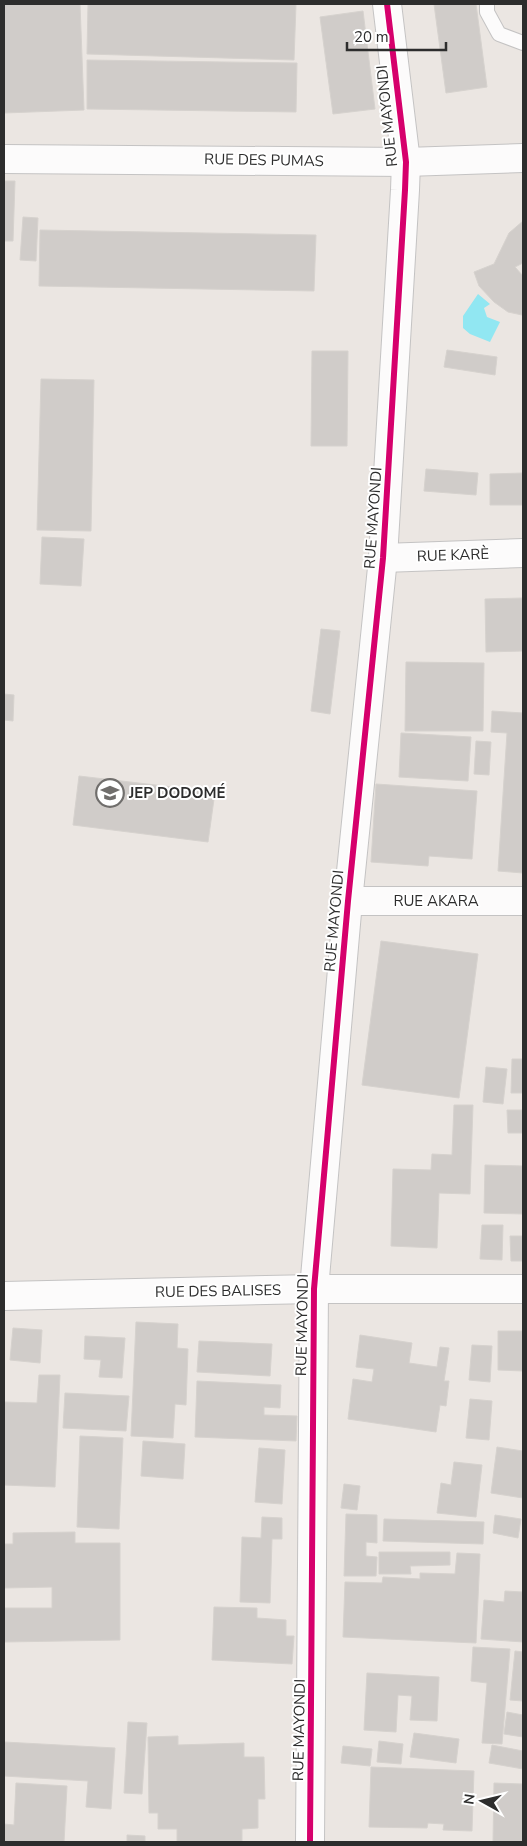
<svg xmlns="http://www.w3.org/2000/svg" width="527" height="1846" viewBox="0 0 527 1846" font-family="'Nunito Sans',sans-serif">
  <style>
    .water { fill: #91e7f2 }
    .building { fill: #d0ccc9; stroke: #d6d2ce }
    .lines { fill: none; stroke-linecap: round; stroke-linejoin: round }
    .lane-casing { stroke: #c4c3c3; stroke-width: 16 }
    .street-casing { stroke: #c4c3c3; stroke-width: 30 }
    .lane { stroke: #fcfbfb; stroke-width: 14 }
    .street { stroke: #fcfbfb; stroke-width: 28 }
    .cycleway-casing { stroke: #fff; stroke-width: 9 }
    .cycleway { stroke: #d6006c; stroke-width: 6 }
    .labels { text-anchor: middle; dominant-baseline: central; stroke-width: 4; stroke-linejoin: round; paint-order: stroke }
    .street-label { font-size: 15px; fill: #2d2d2d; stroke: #fff }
    .poi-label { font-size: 15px; font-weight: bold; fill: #2d2d2d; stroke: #fff; text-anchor: start }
  </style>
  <rect width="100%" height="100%" fill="#ebe6e2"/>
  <polygon class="water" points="478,294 490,304 484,308 487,317 500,322 490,342 470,334 463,328 463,316"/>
  <g class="building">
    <polygon points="4,4 80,4 84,110 4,113"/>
    <polygon points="88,4 296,4 294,60 87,54"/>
    <polygon points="434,4 476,4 487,87 446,93"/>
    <polygon points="363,11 375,109 333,114 320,17"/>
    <polygon points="87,60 297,63 296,112 87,109"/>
    <polygon points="4,181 15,181 13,241 4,241 4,256"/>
    <polygon points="23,217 38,218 36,261 20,260"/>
    <polygon points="523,221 523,263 515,267 523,276 522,315 508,312 494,302 479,286 474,272 494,264 509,233"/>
    <polygon points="40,230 316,235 314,291 39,286"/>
    <polygon points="447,350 497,357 495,375 444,367"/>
    <polygon points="312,351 348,351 347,446 311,446"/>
    <polygon points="41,379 94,380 91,531 37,530"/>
    <polygon points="426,469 478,473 476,495 424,491"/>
    <polygon points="523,473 523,505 490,505 490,474"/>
    <polygon points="42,537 84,539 81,586 40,584"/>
    <polygon points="523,598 523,651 486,652 485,599"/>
    <polygon points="321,629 340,631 330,714 311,711"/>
    <polygon points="406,662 484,663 483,731 405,731"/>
    <polygon points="4,694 14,695 13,721 4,720"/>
    <polygon points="492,711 523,713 523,873 498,871 507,733 491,732"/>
    <polygon points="401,733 471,737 468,781 399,777"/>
    <polygon points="476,741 491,742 489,775 474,774"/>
    <polygon points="79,776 215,792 208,842 73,825"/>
    <polygon points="376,784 477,791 472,859 429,856 428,866 371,862"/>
    <polygon points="381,941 478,954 459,1098 362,1085"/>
    <polygon points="512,1059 523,1059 523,1093 511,1093"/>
    <polygon points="486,1067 507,1069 503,1104 483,1102"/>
    <polygon points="454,1105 473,1105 470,1194 439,1193 437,1248 391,1246 393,1169 431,1170 432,1154 452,1155"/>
    <polygon points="507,1110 523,1110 523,1133 508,1133"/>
    <polygon points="485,1165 523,1166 523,1214 484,1213"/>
    <polygon points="482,1225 503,1225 502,1260 480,1259"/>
    <polygon points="510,1236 523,1236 523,1261 511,1261"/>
    <polygon points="136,1322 178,1324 177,1348 188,1349 186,1405 175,1404 173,1438 131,1436"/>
    <polygon points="13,1328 42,1330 40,1363 10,1360"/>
    <polygon points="498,1331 523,1331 523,1371 498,1370"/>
    <polygon points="360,1335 412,1343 409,1363 437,1367 440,1347 449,1348 444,1381 449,1381 446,1406 440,1405 436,1432 348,1419 353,1379 372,1382 374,1369 356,1367"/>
    <polygon points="85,1336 125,1338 122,1378 99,1377 101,1360 84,1359"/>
    <polygon points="199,1341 272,1344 270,1376 197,1372"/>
    <polygon points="472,1345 492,1346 490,1382 469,1380"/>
    <polygon points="39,1375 60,1375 55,1487 4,1485 4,1402 37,1403"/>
    <polygon points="197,1381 281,1385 280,1408 264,1407 264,1415 297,1416 296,1441 195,1437"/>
    <polygon points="65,1393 129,1396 126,1431 63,1428"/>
    <polygon points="470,1399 492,1401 489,1440 466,1438"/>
    <polygon points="80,1436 123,1438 119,1529 77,1527"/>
    <polygon points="143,1441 185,1444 183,1479 141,1476"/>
    <polygon points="497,1447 523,1451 523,1498 491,1493"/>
    <polygon points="259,1448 285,1450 282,1504 255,1502"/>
    <polygon points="454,1462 482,1465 476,1517 437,1513 441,1483 451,1485"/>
    <polygon points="344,1484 360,1486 357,1510 341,1508"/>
    <polygon points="346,1514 377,1515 377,1543 366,1542 366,1556 377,1557 376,1576 344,1576"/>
    <polygon points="495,1515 521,1519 518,1538 493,1533"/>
    <polygon points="262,1517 282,1518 282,1539 272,1539 270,1603 240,1602 242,1537 261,1538"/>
    <polygon points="384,1519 484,1522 483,1544 383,1541"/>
    <polygon points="75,1532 75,1543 120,1543 120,1640 4,1642 4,1608 52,1608 52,1587 4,1588 4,1544 13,1544 13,1533"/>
    <polygon points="379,1552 450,1552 450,1565 410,1566 411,1574 379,1574"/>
    <polygon points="457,1553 480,1554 476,1643 343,1637 345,1582 382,1583 383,1577 420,1579 420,1573 455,1574"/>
    <polygon points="505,1591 523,1592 523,1642 481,1639 484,1600 504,1602"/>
    <polygon points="214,1607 257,1608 257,1618 286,1620 286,1636 294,1636 292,1664 212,1660"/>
    <polygon points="473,1647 510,1649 502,1744 482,1743 487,1683 471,1681"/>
    <polygon points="515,1651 523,1652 523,1701 510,1700"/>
    <polygon points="367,1673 439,1677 437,1721 410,1720 412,1696 398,1695 396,1732 364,1730"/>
    <polygon points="507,1712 523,1715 523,1737 504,1734"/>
    <polygon points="128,1722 147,1723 142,1794 124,1793"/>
    <polygon points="414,1733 459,1739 456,1763 410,1757"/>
    <polygon points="178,1736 178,1745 244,1743 244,1757 264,1757 265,1799 258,1799 258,1828 242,1829 242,1842 177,1842 177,1829 158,1829 158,1813 149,1813 148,1737"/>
    <polygon points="379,1741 403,1744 401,1764 377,1762"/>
    <polygon points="4,1742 115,1748 111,1809 86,1807 88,1781 4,1776"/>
    <polygon points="492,1745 523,1751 523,1769 489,1763"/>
    <polygon points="343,1746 372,1749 370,1766 341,1763"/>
    <polygon points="371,1767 474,1771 472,1831 443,1830 444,1824 428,1823 427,1828 369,1827"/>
    <polygon points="16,1783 67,1786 64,1842 4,1842 4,1824 14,1825"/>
    <polygon points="494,1783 523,1784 523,1842 493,1842"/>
    <polygon points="127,1835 145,1836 145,1842 127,1842"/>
  </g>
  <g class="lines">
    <defs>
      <polyline id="lane" points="487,4 487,12 499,34 523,43"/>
      <g id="street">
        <polyline points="4,159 406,162 523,158"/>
        <polyline points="383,558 523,553"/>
        <polyline points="348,901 523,901"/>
        <polyline points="4,1296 314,1289 523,1289"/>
        <polyline points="310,1842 314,1289 348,901 383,558 405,190 406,162 387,4"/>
      </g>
    </defs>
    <use href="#lane" class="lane-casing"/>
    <use href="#street" class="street-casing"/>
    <use href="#lane" class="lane"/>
    <use href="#street" class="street"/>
    <defs>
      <polyline id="cycleway" points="310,1842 314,1289 348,901 383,558 405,190 406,162 387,4"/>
    </defs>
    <use href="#cycleway" class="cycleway-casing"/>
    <use href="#cycleway" class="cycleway"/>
  </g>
  <defs>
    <symbol id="school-ring" viewBox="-11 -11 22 22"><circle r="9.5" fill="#fff" stroke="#706e6c" stroke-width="1.5"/><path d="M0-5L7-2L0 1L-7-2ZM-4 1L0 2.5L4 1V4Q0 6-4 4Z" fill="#706e6c"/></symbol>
  </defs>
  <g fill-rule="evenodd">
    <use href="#school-ring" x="94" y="777" width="32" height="32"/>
  </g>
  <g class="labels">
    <g class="street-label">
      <text transform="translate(387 116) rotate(-96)">RUE MAYONDI</text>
      <text transform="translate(264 160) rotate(1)">RUE DES PUMAS</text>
      <text transform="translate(373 518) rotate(-86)">RUE MAYONDI</text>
      <text transform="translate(453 555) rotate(-2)">RUE KARÈ</text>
      <text x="436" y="901">RUE AKARA</text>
      <text transform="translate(334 921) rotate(-85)">RUE MAYONDI</text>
      <text transform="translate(218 1291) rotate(-1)">RUE DES BALISES</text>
      <text transform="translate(302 1325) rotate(-89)">RUE MAYONDI</text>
      <text transform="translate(299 1730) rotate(-89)">RUE MAYONDI</text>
    </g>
    <g class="poi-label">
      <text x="129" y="793">JEP DODOMÉ</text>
    </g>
  </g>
  <rect width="527" height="1846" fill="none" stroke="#2d2d2d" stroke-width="10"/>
  <g transform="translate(482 1801) rotate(278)" stroke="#ffffff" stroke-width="4" paint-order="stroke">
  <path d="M0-4L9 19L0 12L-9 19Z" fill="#2d2d2d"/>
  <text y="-8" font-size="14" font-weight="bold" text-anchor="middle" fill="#2d2d2d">N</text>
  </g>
  <path d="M347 42v8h99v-8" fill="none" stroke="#2d2d2d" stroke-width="2.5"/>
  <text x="354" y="42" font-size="15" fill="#2d2d2d" stroke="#ffffff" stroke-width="4" paint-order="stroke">20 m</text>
</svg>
